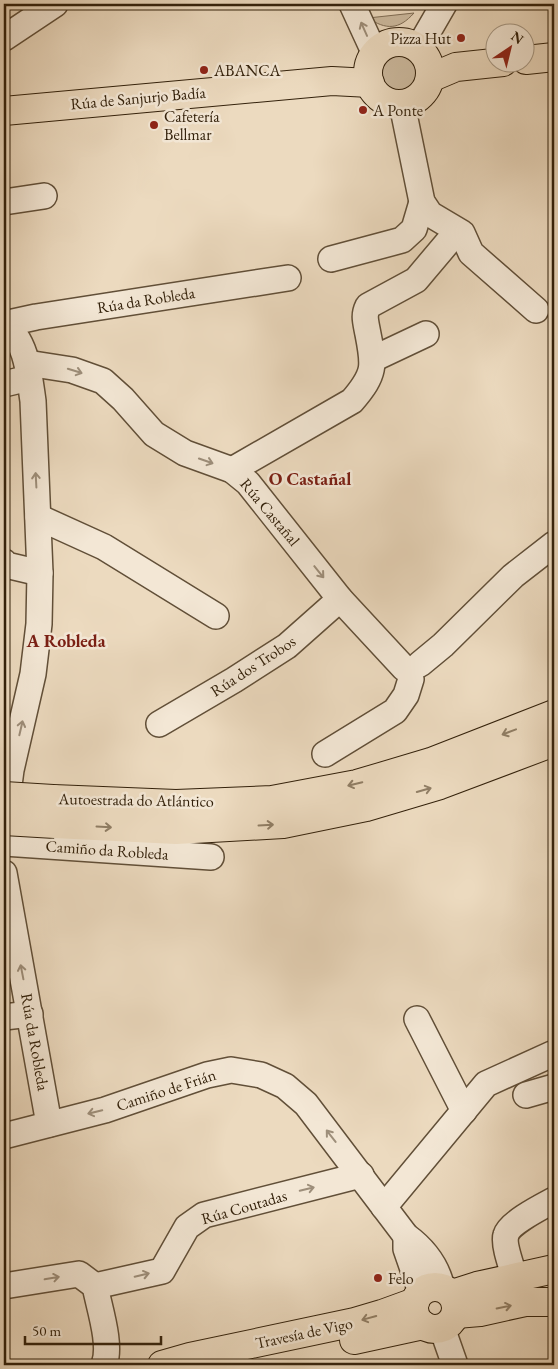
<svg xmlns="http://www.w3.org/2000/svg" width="558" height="1369" viewBox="0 0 558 1369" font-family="'EB Garamond',serif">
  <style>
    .green { fill: #cdbba0; stroke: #806e56 }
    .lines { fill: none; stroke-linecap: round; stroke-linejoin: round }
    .minor-casing { stroke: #614f38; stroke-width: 28 }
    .major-casing { stroke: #33210b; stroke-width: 30 }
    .highway-casing { stroke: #33210b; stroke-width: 30 }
    .minor { stroke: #f3e7d5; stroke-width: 25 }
    .major { stroke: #ecdabf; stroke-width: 28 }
    .highway { stroke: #ecdabf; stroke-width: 28 }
    .highway-bridge-casing { stroke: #33210b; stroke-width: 30; stroke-linecap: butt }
    .highway-bridge { stroke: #ecdabf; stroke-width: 28 }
    .oneway { stroke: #9d8e7a }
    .oneway2 { stroke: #907e65 }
    .poi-dot { fill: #8f2418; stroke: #f3e7d5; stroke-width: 2 }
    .labels { text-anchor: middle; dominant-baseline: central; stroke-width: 5; stroke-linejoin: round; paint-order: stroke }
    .poi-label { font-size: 16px; fill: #33210b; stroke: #f3e7d5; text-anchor: start }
    .street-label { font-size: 16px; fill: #33210b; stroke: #f3e7d5 }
    .neighbourhood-label { font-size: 18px; font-weight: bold; fill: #7a1f14; stroke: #f3e7d5 }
  </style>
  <rect width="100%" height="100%" fill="#ecdabf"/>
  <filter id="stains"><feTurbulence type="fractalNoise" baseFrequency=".004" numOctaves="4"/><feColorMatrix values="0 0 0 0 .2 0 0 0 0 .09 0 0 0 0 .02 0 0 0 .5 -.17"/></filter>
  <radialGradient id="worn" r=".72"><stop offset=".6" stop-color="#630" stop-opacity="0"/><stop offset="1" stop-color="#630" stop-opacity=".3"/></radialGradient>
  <g class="green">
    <path d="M 414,13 C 399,30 386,30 368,18 Z"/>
    <circle cx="399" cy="73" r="18"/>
  </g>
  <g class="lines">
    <defs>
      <g id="minor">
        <polyline points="352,4 375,54"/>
        <polyline points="4,38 55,4"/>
        <polyline points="418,49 444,4"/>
        <polyline points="402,104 422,202 430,214 462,233 471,253 536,310"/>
        <polyline points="4,202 44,196"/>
        <polyline points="331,259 402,240 414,229 422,202"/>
        <path d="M 4,324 C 27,341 29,374 33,401 L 40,573 L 39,624 L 33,674 L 11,770 L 5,815"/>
        <polyline points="4,324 36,317 288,278"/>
        <polyline points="373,359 426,334"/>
        <polyline points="27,363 72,370 103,381 123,399 154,434 185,453 232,470 248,483 340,599 404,668"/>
        <polyline points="4,384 29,378"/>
        <path d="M 232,470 L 352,401 C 377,372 374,365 367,329 C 365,319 364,314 368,306 L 416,280 L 448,242"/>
        <polyline points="38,517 104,547 216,616"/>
        <polyline points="4,562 6,565 40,573"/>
        <polyline points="420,664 443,645 513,576 554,544"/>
        <polyline points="159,724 234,680 287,646 340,599"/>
        <polyline points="325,754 395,711 406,695 411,679"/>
        <polyline points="4,843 211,857"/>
        <polyline points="4,873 49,1124"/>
        <polyline points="4,1017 30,1014"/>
        <polyline points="417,1019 464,1111"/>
        <polyline points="526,1095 554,1087"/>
        <path d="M 4,1136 L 105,1110 L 207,1075 L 231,1070 L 261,1075 L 285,1086 L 306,1104 L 406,1236 C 424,1249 437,1266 442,1288"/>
        <polyline points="384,1207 486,1084 552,1054"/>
        <polyline points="406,1236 406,1249 421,1292"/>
        <path d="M 515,1278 C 512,1268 503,1244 506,1235 C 509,1223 543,1206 554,1200"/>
        <path d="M 4,1286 L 79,1274 L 95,1286 C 99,1307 112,1345 104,1365"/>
        <polyline points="95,1286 162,1271 187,1227 204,1215 361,1175"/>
        <polyline points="442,1328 455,1365"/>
      </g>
      <g id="major">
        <circle cx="399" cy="73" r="31"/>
        <polyline points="526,60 554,57"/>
        <polyline points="430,78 456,67 503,62"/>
        <polyline points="4,111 332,81 370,83"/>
        <circle cx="435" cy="1308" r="21"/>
        <polyline points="452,1294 477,1286 554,1269"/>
        <polyline points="456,1314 480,1312 525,1302 554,1302"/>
        <polyline points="354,1340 423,1325"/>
        <polyline points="162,1365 190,1357 355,1322 382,1314 415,1302"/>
      </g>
      <g id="highway">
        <polyline points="53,799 176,804 272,800 357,784 431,762 554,714"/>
        <polyline points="55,824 176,830 283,824 366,807 440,785 554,742"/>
      </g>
    </defs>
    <use href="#minor" class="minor-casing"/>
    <use href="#major" class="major-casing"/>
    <use href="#highway" class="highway-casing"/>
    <use href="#minor" class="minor"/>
    <use href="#major" class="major"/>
    <use href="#highway" class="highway"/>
    <defs>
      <g id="highway-bridge">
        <polyline points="4,796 53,799"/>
        <polyline points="4,821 55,824"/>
      </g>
    </defs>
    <use href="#highway-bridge" class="highway-bridge-casing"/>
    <use href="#highway-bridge" class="highway-bridge"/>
  </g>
  <defs><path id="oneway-shaft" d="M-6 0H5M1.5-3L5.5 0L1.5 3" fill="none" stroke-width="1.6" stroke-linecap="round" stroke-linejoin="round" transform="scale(1.25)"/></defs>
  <g class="oneway">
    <use href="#oneway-shaft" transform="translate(364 29) rotate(-114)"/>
    <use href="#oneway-shaft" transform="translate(75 371) rotate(17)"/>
    <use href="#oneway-shaft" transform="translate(206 461) rotate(19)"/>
    <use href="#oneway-shaft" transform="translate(36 480) rotate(-93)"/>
    <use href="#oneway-shaft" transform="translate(319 572) rotate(51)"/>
    <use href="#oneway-shaft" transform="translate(21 728) rotate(-77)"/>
    <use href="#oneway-shaft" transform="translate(22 972) rotate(-101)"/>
    <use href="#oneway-shaft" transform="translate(95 1112) rotate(166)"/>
    <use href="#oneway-shaft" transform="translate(331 1136) rotate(-128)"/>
    <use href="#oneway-shaft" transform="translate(307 1189) rotate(-14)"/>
    <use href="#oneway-shaft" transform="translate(142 1275) rotate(-13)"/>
    <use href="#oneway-shaft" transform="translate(52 1278) rotate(-10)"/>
  </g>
  <g class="oneway2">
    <use href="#oneway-shaft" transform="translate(509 732) rotate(159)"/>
    <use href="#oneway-shaft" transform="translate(355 784) rotate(167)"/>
    <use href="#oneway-shaft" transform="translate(424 790) rotate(-16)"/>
    <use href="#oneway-shaft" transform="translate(266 825) rotate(-3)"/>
    <use href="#oneway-shaft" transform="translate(104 827) rotate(3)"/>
    <use href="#oneway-shaft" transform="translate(504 1307) rotate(-12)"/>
    <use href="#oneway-shaft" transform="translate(369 1318) rotate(165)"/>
  </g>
  <g class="poi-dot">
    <circle cx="461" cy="38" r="5"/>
    <circle cx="204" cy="70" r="5"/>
    <circle cx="363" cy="110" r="5"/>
    <circle cx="154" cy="125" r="5"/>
    <circle cx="378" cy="1278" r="5"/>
  </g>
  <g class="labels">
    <g class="poi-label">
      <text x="451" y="38" text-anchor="end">Pizza Hut</text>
      <text x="214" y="70">ABANCA</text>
      <text x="373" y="110">A Ponte</text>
      <text x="164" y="116">Cafetería<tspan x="164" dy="18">Bellmar</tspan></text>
      <text x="388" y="1278">Felo</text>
    </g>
    <g class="street-label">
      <text transform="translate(138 98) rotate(-5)">Rúa de Sanjurjo Badía</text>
      <text transform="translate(146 300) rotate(-9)">Rúa da Robleda</text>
      <text transform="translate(270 512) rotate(50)">Rúa Castañal</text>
      <text transform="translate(253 666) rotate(-33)">Rúa dos Trobos</text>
      <text transform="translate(136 800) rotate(1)">Autoestrada do Atlántico</text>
      <text transform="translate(107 850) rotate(4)">Camiño da Robleda</text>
      <text transform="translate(35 1042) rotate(80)">Rúa da Robleda</text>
      <text transform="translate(166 1090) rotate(-18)">Camiño de Frián</text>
      <text transform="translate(244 1207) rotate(-16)">Rúa Coutadas</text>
      <text transform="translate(304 1333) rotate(-12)">Travesía de Vigo</text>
    </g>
    <g class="neighbourhood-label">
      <text x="310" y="478">O Castañal</text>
      <text x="66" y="640">A Robleda</text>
    </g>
  </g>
  <rect width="558" height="1369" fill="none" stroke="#ecdabf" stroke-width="20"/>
  <rect x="5" y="5" width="548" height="1359" fill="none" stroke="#33210b" stroke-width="2.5"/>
  <rect x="10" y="10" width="538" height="1349" fill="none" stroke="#33210b"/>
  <g transform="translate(510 48) rotate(35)"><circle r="24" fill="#f3e7d5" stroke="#a69884"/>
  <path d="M0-4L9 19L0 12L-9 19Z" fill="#8f2418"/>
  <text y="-8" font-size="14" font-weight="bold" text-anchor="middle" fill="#33210b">N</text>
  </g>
  <path d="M25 1336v8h136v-8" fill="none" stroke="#33210b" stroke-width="2.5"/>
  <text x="32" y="1336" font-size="15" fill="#33210b" stroke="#f3e7d5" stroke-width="4" paint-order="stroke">50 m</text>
  <rect width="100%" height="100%" filter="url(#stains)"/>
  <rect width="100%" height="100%" fill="url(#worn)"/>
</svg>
